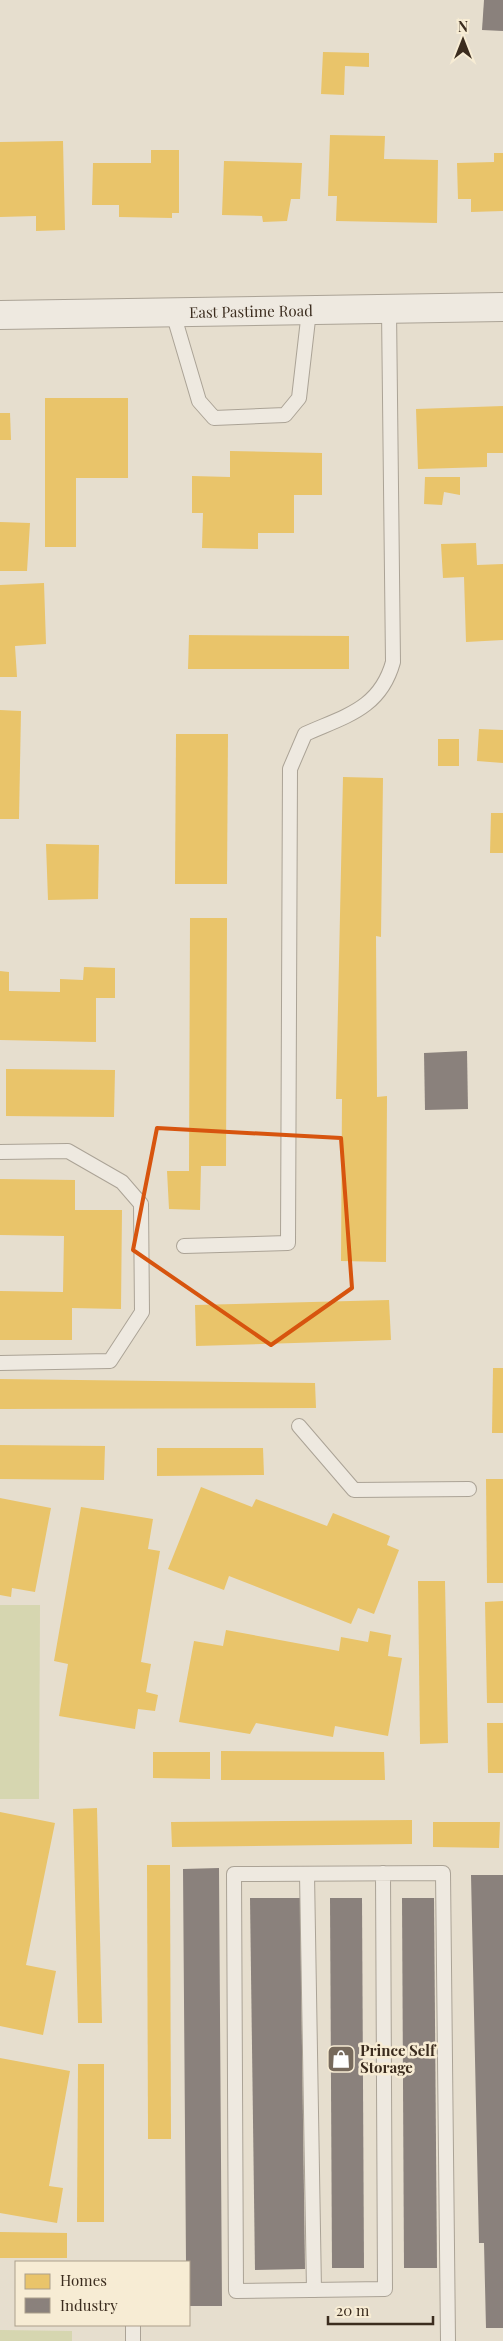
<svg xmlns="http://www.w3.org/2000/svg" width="503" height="2341" viewBox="0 0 503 2341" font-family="'Playfair Display',serif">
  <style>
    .green { fill: #d6d6b0 }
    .homes { fill: #e9c46a }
    .industry { fill: #8a817c }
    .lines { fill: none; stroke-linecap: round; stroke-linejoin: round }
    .service-casing { stroke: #aba396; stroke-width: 16 }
    .minor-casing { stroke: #aba396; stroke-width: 30 }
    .service { stroke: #eee9e0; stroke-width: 14 }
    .minor { stroke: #eee9e0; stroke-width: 28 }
    .marked { fill: none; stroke: #d7540e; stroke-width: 4; stroke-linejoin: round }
    .labels { text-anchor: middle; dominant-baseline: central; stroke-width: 5; stroke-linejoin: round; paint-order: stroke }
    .street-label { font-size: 15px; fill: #3b2c1e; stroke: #f7ecd4 }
    .poi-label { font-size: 15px; font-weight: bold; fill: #3b2c1e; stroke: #f7ecd4; text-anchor: start }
  </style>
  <rect width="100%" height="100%" fill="#e6dece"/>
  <g class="green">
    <polygon points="0,1605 40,1605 39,1799 0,1799"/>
    <polygon points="0,2330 72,2331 72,2341 0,2341"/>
  </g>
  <g class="homes">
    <polygon points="323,52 369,53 369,67 345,66 344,95 321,94"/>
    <polygon points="330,135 385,136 384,159 438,160 437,223 336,221 337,196 328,196"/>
    <polygon points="63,141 65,230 36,231 36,216 0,217 0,142"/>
    <polygon points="151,150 179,150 179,213 172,213 172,218 119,217 119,205 92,205 93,163 151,163"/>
    <polygon points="494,153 503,153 503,211 471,212 471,199 458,199 457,163 494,162"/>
    <polygon points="224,161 302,163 300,199 291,199 287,221 263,222 262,216 222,215"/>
    <polygon points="45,398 128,398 128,478 76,478 76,547 45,547"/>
    <polygon points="503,406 503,453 487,453 487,467 418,469 416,409"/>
    <polygon points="0,413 10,413 11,440 0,440"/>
    <polygon points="230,451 322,453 322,495 294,495 294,533 258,533 258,549 202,548 203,513 192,513 192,476 230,477"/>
    <polygon points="425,477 460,477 460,495 444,492 442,505 424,504"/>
    <polygon points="0,522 30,523 27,571 0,571"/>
    <polygon points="476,543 477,565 503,564 503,640 466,642 464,577 443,578 441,544"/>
    <polygon points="44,583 46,644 15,646 17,677 0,677 0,585"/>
    <polygon points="189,635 349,636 349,669 188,669"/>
    <polygon points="0,710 21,711 19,819 0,819"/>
    <polygon points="479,729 503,730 503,763 477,761"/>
    <polygon points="176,734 228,734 227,884 175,884"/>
    <rect x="438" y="739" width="21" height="27"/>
    <polygon points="343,777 383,778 381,937 376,936 377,1097 387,1096 386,1262 341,1261 342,1099 336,1099"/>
    <polygon points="491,813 503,813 503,853 490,853"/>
    <polygon points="46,844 99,845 98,899 48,900"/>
    <polygon points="190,918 227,918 226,1166 201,1166 200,1210 169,1209 167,1171 189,1171"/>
    <polygon points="84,967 115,968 115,998 96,998 96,1042 0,1040 0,971 9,972 9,991 60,992 60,979 83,980"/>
    <polygon points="6,1069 115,1070 114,1117 6,1116"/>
    <polygon points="0,1179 75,1180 75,1210 122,1210 121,1309 72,1308 72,1340 0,1340 0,1291 63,1292 64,1236 0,1235"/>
    <polygon points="389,1300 391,1340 196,1346 195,1305"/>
    <polygon points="493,1368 503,1368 503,1433 492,1433"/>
    <polygon points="0,1379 315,1383 316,1408 0,1409"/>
    <polygon points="0,1445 105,1446 104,1480 0,1479"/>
    <polygon points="157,1448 263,1448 264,1475 157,1476"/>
    <polygon points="486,1479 503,1479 503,1583 487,1583"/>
    <polygon points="201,1487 252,1507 256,1499 327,1526 333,1513 390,1536 387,1545 399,1550 374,1614 358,1608 351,1624 229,1576 224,1590 168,1569"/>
    <polygon points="0,1498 51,1508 35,1592 12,1588 11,1597 0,1595"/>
    <polygon points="81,1507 153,1519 148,1549 160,1551 141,1662 151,1664 146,1692 158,1695 155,1711 138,1709 135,1729 59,1716 68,1664 54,1661"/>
    <polygon points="418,1581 445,1581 448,1743 420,1744"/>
    <polygon points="503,1601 503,1703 487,1703 485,1602"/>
    <polygon points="226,1630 339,1651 341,1637 368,1642 370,1631 391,1635 388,1656 402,1658 388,1736 335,1726 333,1737 256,1723 250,1734 179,1722 194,1641 223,1646"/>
    <polygon points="487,1723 503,1723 503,1773 488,1773"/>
    <polygon points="221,1751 384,1752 385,1780 221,1780"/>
    <polygon points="153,1752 210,1752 210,1779 153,1778"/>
    <polygon points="97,1808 102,2023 78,2023 73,1809"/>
    <polygon points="0,1812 55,1823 26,1965 56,1971 43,2035 0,2026"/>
    <polygon points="412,1820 412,1844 172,1847 171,1822"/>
    <polygon points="433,1822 500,1822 499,1848 433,1847"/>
    <polygon points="147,1865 170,1865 171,2139 148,2139"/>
    <polygon points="0,2058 70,2071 49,2186 63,2188 57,2223 0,2213"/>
    <polygon points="78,2064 104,2064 104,2222 77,2222"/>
    <polygon points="0,2232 67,2233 67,2258 0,2258"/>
  </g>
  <g class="industry">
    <polygon points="484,0 503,0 503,31 482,30"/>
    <polygon points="467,1051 468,1109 425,1110 424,1053"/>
    <polygon points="219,1868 222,2306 189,2306 189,2262 186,2262 183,1869"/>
    <polygon points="471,1875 503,1875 503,2328 486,2328 484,2243 479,2243"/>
    <polygon points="250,1898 300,1898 305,2269 255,2270"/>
    <polygon points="330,1898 362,1898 364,2268 332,2268"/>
    <polygon points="402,1898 434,1898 437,2268 404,2268"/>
  </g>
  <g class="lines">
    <defs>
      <g id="service">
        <polyline points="173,313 199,401 214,418 285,415 299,398 309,311"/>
        <polyline points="0,1152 68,1151 122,1182 141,1204 142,1312 110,1361 0,1363"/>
        <path d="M 184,1246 L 288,1243 L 290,769 L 305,734 C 345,716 380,709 393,662 L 389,310"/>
        <polyline points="299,1426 354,1490 469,1489"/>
        <polyline points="383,1873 385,2289 236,2291 234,1874 443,1873 448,2341"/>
        <polyline points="307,1874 314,2290"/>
        <polyline points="133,2325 133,2341"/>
      </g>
      <g id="minor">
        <path id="s1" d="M 0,315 L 503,307"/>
      </g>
    </defs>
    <use href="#service" class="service-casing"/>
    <use href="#minor" class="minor-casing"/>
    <use href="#service" class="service"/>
    <use href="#minor" class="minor"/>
  </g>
  <path class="marked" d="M 157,1128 L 341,1138 L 352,1288 L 271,1345 L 133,1250 Z"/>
  <defs>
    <symbol id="shop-square" viewBox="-11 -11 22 22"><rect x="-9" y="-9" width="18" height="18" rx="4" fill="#776a5c" stroke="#f7ecd4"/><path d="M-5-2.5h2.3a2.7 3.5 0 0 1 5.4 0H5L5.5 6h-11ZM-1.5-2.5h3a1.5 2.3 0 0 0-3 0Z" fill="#fff"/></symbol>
  </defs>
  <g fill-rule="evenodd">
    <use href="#shop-square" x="325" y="2043" width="32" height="32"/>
  </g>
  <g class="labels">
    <g class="street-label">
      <text stroke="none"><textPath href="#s1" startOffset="251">East Pastime Road</textPath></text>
    </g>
    <g class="poi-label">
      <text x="360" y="2050">Prince Self<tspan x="360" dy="17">Storage</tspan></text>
    </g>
  </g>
  <rect x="15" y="2261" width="175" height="65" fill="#f7ecd4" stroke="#ac9f8b"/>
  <rect x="25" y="2274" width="25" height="15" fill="#e9c46a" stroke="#ac9f8b"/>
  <text x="60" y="2286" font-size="15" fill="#3b2c1e">Homes</text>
  <rect x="25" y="2298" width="25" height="15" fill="#8a817c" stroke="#ac9f8b"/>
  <text x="60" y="2311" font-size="15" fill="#3b2c1e">Industry</text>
  <g transform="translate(463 40)" stroke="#f7ecd4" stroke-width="4" paint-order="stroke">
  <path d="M0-4L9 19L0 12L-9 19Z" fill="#3b2c1e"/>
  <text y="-8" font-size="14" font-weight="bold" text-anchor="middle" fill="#3b2c1e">N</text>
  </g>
  <path d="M328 2316v8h105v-8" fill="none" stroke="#3b2c1e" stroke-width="2.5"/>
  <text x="336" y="2316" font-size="15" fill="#3b2c1e" stroke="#f7ecd4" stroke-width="4" paint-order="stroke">20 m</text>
</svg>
